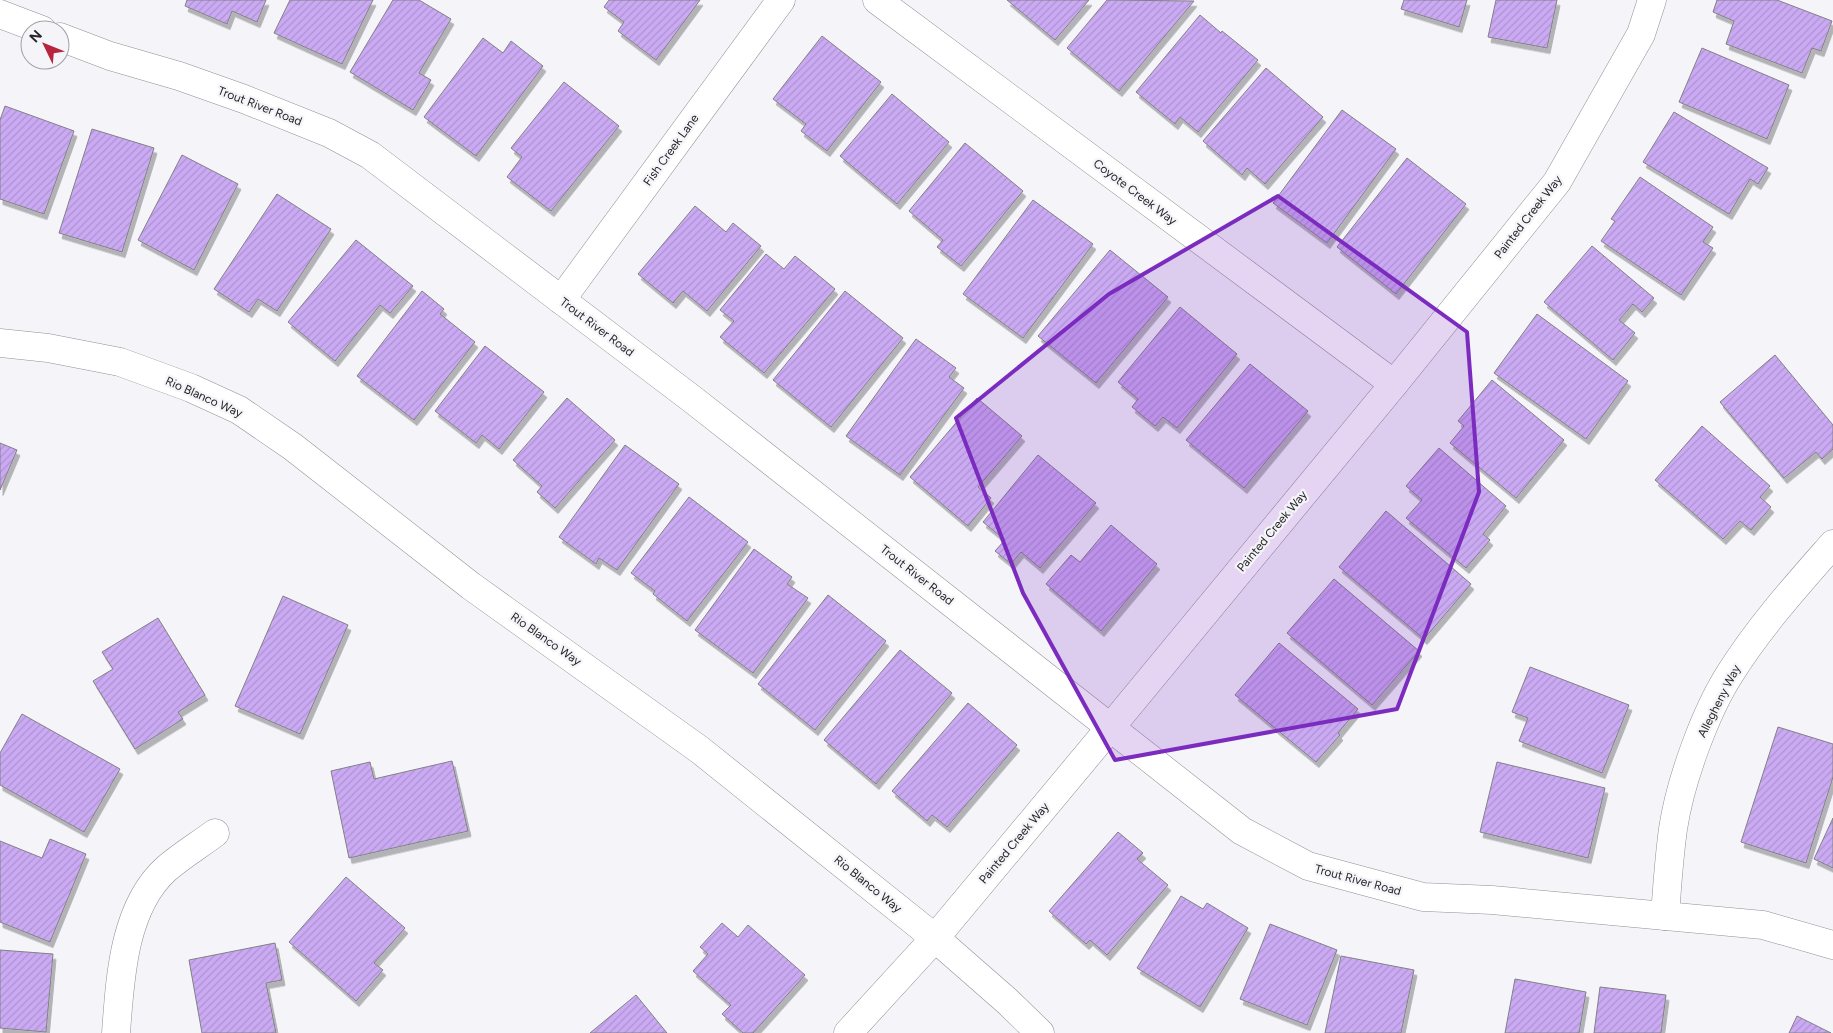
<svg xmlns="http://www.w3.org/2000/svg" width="1833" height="1033" viewBox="0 0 1833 1033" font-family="Figtree,sans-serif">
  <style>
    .building { fill: url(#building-hatch); stroke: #818084; filter: url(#shadow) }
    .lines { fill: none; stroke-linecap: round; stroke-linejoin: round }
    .minor-casing { stroke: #919196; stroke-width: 29 }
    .minor { stroke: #fff; stroke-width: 28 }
    .marked { fill: #7b2cbf; fill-opacity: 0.2; stroke: #7b2cbf; stroke-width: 4; stroke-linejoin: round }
    .labels { text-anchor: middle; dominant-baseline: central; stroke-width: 4.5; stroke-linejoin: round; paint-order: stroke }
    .street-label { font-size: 12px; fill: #262628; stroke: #f4f4f9 }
  </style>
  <defs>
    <pattern id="building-hatch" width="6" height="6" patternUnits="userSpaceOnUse" patternTransform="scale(1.25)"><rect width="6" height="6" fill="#cbaaf4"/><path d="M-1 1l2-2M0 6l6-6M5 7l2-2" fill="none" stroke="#ae92d1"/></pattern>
    <filter id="shadow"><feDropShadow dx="3" dy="5.5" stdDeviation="0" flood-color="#0004"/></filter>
  </defs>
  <rect width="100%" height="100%" fill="#f4f4f9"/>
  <g class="building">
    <polygon points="187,0 266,0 257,22 232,11 227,24 185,6"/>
    <polygon points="290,0 373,0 342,64 274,33"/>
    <polygon points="393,0 419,0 451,19 419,73 431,80 413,110 350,72"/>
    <polygon points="609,0 700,0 656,60 618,31 624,22 604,7"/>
    <polygon points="1007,0 1089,0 1055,40"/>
    <polygon points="1107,0 1194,1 1119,91 1067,48"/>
    <polygon points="1404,0 1467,0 1459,27 1401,9"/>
    <polygon points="1496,0 1557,0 1547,48 1488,37"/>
    <polygon points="1717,0 1777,0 1832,21 1821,51 1812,48 1802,73 1726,44 1734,21 1713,12"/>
    <polygon points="1200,15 1221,33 1222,31 1258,60 1198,132 1180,117 1175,124 1136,92"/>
    <polygon points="822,36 881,82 827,151 801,131 806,124 773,99"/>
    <polygon points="483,38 503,53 511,41 543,66 476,156 424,117"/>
    <polygon points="1702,48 1789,85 1767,139 1679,102"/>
    <polygon points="1266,68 1323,117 1265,184 1247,168 1242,175 1203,141"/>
    <polygon points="564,82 619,126 551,211 507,177 522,157 511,148"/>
    <polygon points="892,94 949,142 897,204 840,156"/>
    <polygon points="5,106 74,131 44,214 0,199 0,120"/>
    <polygon points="1342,110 1396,149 1327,243 1273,203"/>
    <polygon points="1674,112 1768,168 1758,184 1750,179 1729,214 1643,162"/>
    <polygon points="92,129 154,148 122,252 59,233"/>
    <polygon points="965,143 1023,191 961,266 937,247 943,240 909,211"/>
    <polygon points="182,155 238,184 194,270 138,240"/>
    <polygon points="1407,158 1466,204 1396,294 1337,247"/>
    <polygon points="1640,177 1713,227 1703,242 1713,248 1681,295 1601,241 1615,221 1611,219"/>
    <polygon points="277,194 331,229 277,311 258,299 249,312 214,289"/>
    <polygon points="1033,200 1093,244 1023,338 963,294"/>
    <polygon points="695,206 726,232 733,223 761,246 707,311 683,291 673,303 638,274"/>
    <polygon points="356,240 413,286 390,313 380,305 335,361 288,322"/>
    <polygon points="1592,246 1654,298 1642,312 1633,304 1619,320 1635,333 1613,360 1544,302"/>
    <polygon points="1110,250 1168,297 1096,383 1038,336"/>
    <polygon points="766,254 784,269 795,256 835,289 764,373 720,337 734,321 720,310"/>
    <polygon points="422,291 444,309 440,314 475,342 414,420 357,376"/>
    <polygon points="845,291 903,338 831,427 773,380"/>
    <polygon points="1180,307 1237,354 1177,428 1163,417 1155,426 1132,407 1138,399 1118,382"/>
    <polygon points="1537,314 1628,381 1586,439 1494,373"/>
    <polygon points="916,339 956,368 949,377 964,388 900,475 846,436"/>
    <polygon points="485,346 544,392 499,449 482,435 476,443 435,411"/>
    <polygon points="1775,355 1833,425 1833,449 1822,459 1816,452 1784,478 1720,402"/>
    <polygon points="1250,364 1308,411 1244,488 1186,440"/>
    <polygon points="1492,380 1564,440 1516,498 1450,443 1464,426 1458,421"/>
    <polygon points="567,398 615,440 555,508 537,492 542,486 513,460"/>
    <polygon points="977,398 1022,436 978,487 991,498 968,526 910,477"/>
    <polygon points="1702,426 1770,486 1760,497 1771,507 1751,530 1740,521 1723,539 1655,480"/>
    <polygon points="0,443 17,450 0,490"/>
    <polygon points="625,445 679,484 617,570 599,558 596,564 559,537"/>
    <polygon points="1439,448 1506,506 1483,534 1490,540 1466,568 1406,518 1422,500 1406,486"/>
    <polygon points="1038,455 1096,503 1040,568 1021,552 1011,564 995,551 1005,540 983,522"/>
    <polygon points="689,497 748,542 687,621 653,594 655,591 631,573"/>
    <polygon points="1386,511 1471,584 1424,639 1339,567"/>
    <polygon points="1111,525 1157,564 1101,631 1046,584 1071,555 1080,562"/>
    <polygon points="754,549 792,577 787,584 808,598 753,673 695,630"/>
    <polygon points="1334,579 1419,651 1372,705 1287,633"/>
    <polygon points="828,595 886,641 815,730 758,684"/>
    <polygon points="283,596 348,625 300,734 235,706"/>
    <polygon points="158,618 205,695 178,712 183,719 135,749 93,681 113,669 102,652"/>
    <polygon points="1279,643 1358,709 1338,733 1340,735 1316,762 1235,695"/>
    <polygon points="900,650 952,693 876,784 824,740"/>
    <polygon points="1530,667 1629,705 1602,773 1519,741 1528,718 1512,712"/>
    <polygon points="968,703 1017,745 947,827 932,815 927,821 892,791"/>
    <polygon points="22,714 120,769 84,832 0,785 0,753"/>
    <polygon points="1778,727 1833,744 1833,777 1806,863 1741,842"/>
    <polygon points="452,761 468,831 349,858 331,771 370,762 374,779"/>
    <polygon points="1497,762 1605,788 1588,858 1480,832"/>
    <polygon points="1833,818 1833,868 1814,859"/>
    <polygon points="1118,832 1143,853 1137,859 1168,885 1107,955 1090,940 1086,944 1049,911"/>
    <polygon points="50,839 86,854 50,942 0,922 0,841 42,858"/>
    <polygon points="346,877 405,928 374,963 383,970 356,1001 289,942"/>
    <polygon points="1181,896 1203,909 1207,903 1248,928 1200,1007 1137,968"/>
    <polygon points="722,923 738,937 748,925 805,975 753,1033 743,1033 722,1014 731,1005 693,971 708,954 700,947"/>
    <polygon points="1270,924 1337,950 1307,1025 1240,999"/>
    <polygon points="275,943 282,980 266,983 276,1033 202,1033 189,960"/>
    <polygon points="0,950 53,954 46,1032 0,1028"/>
    <polygon points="1341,956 1414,970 1401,1033 1325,1033"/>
    <polygon points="1515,979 1586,992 1579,1033 1505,1033"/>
    <polygon points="1600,987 1666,995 1661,1033 1594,1033"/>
    <polygon points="636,995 667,1033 590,1033"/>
    <polygon points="1797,1016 1831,1033 1789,1033"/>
  </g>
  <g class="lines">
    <defs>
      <g id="minor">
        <polyline points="877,0 1394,384"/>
        <polyline points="0,14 42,30"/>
        <polyline points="60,37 110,56 179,76 244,99 329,133 370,155 692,399 1242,831 1308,866 1423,897 1492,900 1763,925 1833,945"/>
        <polyline points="561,300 781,0"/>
        <polyline points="0,343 48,348 120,362 191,388 239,410 293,447 471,586 700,750 935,938 1007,1001 1040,1033"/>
        <path d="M 1665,916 C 1667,887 1669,858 1673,829 C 1680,782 1705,712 1731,672 C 1760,626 1797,585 1833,544"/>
        <path d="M 116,1033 C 120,980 123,908 166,869 C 181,856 199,845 215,833"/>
        <polyline points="848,1033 935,938 1110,728 1394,384 1557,182 1641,34 1652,0"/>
      </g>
    </defs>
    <use href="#minor" class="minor-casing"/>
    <use href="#minor" class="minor"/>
  </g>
  <path class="marked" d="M 1278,196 L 1467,332 L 1479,492 L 1397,709 L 1115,760 L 1023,593 L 956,418 L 1109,294 Z"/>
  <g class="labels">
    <g class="street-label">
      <text transform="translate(260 106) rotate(21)">Trout River Road</text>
      <text transform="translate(671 150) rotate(-54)">Fish Creek Lane</text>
      <text transform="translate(1135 192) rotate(37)">Coyote Creek Way</text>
      <text transform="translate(1528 217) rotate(-52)">Painted Creek Way</text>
      <text transform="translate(597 327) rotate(37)">Trout River Road</text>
      <text transform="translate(204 397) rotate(24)">Rio Blanco Way</text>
      <text transform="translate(1272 531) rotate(-50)">Painted Creek Way</text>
      <text transform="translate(917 575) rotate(38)">Trout River Road</text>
      <text transform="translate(546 639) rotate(35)">Rio Blanco Way</text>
      <text transform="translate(1719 701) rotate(-63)">Allegheny Way</text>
      <text transform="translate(1014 843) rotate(-50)">Painted Creek Way</text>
      <text transform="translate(1358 880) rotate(15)">Trout River Road</text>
      <text transform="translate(868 884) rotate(39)">Rio Blanco Way</text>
    </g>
  </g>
  <g transform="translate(45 45) rotate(313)"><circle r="24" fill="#f4f4f9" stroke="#a2a2a5"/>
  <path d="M0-4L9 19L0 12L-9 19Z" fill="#b7253c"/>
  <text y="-8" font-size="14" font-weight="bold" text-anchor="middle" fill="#262628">N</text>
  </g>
</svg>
